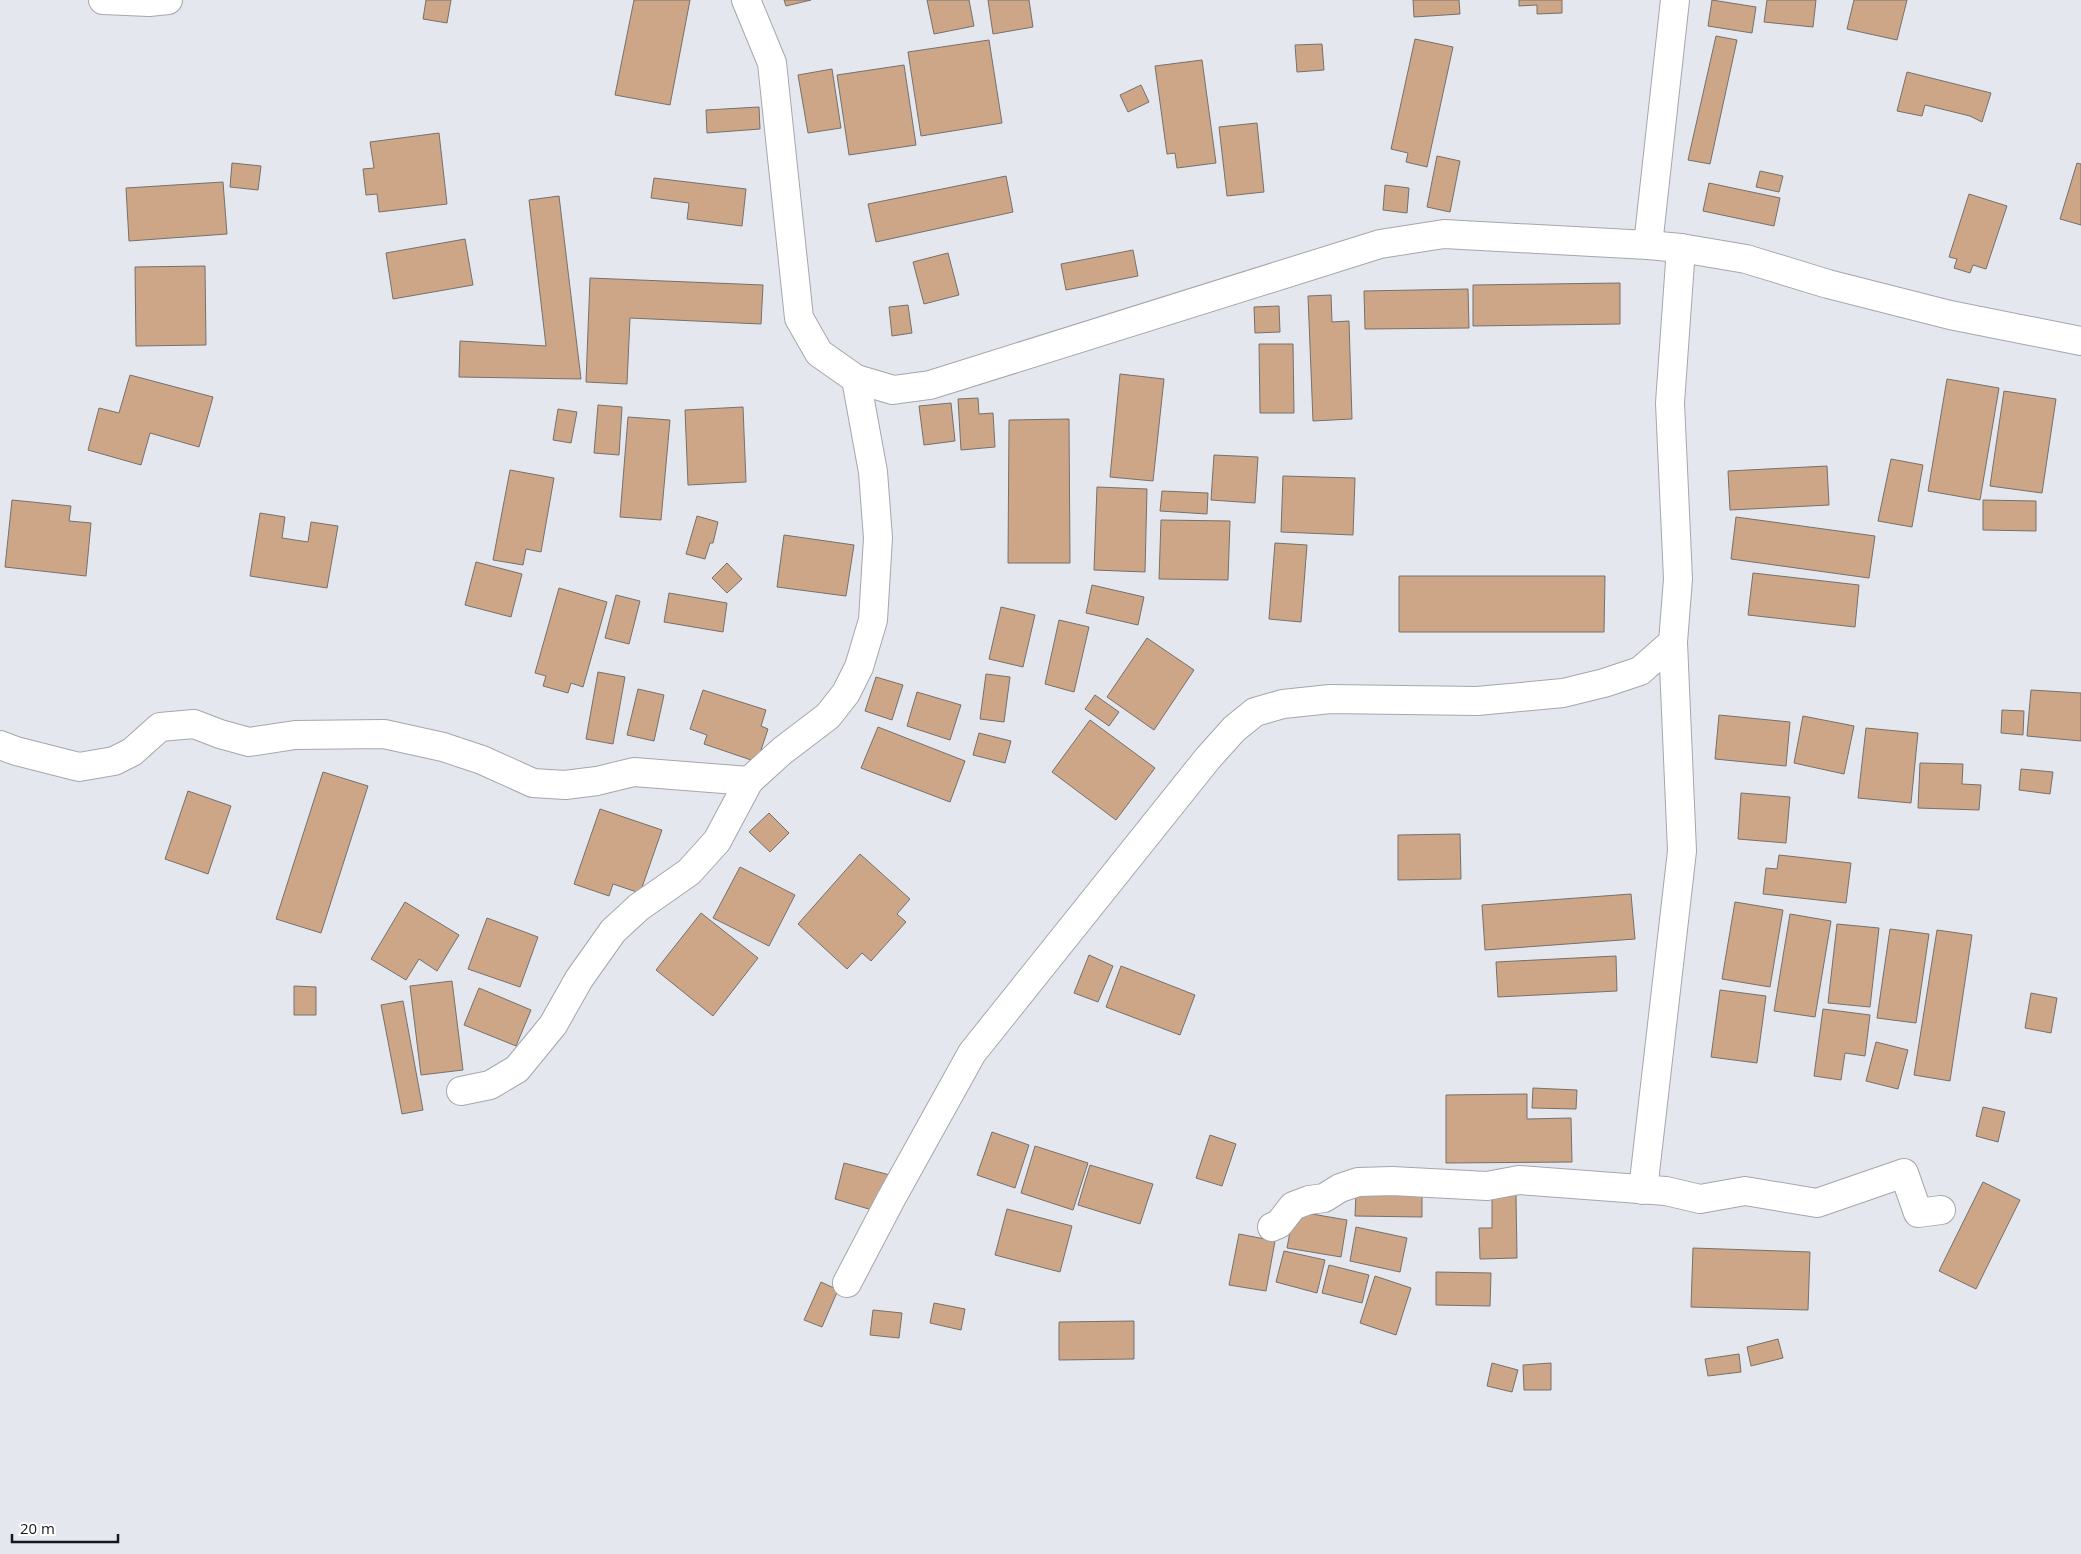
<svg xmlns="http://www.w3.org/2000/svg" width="2081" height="1554" viewBox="0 0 2081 1554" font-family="'Open Sans',sans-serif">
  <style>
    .building { fill: #cca686; stroke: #76706c }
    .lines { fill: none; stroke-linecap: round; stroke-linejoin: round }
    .minor-casing { stroke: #a5a6ae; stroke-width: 30 }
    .minor { stroke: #fff; stroke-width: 28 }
  </style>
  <rect width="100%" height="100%" fill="#e5e7ef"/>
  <g class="building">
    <polygon points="426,0 451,0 447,23 423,19"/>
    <polygon points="634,0 690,0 670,105 615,95"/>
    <polygon points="784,0 811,0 786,6"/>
    <polygon points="927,0 969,0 974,26 934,34"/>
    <polygon points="988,0 1029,0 1033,27 993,34"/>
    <polygon points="1413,0 1459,0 1460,14 1414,17"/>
    <polygon points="1519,0 1562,0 1562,13 1537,14 1537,5 1519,6"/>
    <polygon points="1712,0 1756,7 1752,33 1708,26"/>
    <polygon points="1767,0 1816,0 1813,27 1764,22"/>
    <polygon points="1854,0 1907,0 1897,40 1847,29"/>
    <polygon points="1716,36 1737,40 1710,164 1688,160"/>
    <polygon points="1415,39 1453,47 1427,167 1406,162 1408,153 1391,149"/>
    <polygon points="989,40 1002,123 921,136 908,52"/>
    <polygon points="1322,44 1324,70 1297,72 1295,45"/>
    <polygon points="1202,60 1216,163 1177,168 1175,153 1167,154 1155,66"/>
    <polygon points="904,65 916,145 849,155 837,75"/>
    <polygon points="832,69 841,128 808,133 798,75"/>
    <polygon points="1907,72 1991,93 1982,122 1970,116 1925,105 1922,116 1897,111"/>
    <polygon points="1141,85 1149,102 1128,112 1120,95"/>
    <polygon points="759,107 760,129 707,133 706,110"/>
    <polygon points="1257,123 1264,192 1227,196 1219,127"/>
    <polygon points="439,133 447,204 379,212 377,194 366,195 363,169 374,168 370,142"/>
    <polygon points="1437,156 1460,161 1450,212 1427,207"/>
    <polygon points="232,163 261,166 258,190 230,187"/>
    <polygon points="2077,163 2081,164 2081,225 2060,219"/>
    <polygon points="1760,171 1783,176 1779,192 1756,187"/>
    <polygon points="1006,176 1013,212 876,242 868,204"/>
    <polygon points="654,178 746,189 742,226 687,219 689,203 651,198"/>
    <polygon points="223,182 227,234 129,241 126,188"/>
    <polygon points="1709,183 1780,198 1774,226 1703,211"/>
    <polygon points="1385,185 1409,188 1407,213 1383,210"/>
    <polygon points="1969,194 2007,206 1986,269 1973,265 1970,273 1954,268 1957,259 1949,257"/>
    <polygon points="559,196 581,379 459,377 460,341 546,346 529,200"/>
    <polygon points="465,239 473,285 393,299 386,253"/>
    <polygon points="1133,250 1138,276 1066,290 1061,264"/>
    <polygon points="948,253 959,295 924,304 913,262"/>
    <polygon points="205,266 206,345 136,346 135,267"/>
    <polygon points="590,278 763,285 761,324 630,318 627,384 586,382"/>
    <polygon points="1620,283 1620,324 1473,326 1473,285"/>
    <polygon points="1468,289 1469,328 1365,329 1364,291"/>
    <polygon points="1331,295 1332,322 1349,321 1352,419 1313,421 1308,296"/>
    <polygon points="908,305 912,333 892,336 889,307"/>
    <polygon points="1279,306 1280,332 1255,333 1254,307"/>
    <polygon points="1259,344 1293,344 1294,413 1260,413"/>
    <polygon points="1120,374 1164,379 1153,481 1110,477"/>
    <polygon points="130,375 213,397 199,447 150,433 141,465 88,450 99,408 119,413"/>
    <polygon points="1947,379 1999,388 1980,500 1928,491"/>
    <polygon points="2004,391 2056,399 2042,493 1990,486"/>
    <polygon points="978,398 979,414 993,413 995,447 961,450 958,399"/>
    <polygon points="951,403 955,441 924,445 919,406"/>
    <polygon points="598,405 622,407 619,455 594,453"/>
    <polygon points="743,407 746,482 688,485 685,410"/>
    <polygon points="558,409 577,412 571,443 553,440"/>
    <polygon points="628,417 670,420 661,520 620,517"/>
    <polygon points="1069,419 1070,563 1008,563 1009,420"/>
    <polygon points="1214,455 1258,457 1255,503 1211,500"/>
    <polygon points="1891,459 1923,465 1912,527 1878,521"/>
    <polygon points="1827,466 1829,505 1730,510 1728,471"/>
    <polygon points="510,470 554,478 541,552 526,549 523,565 493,560"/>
    <polygon points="1283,476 1355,478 1353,535 1281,532"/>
    <polygon points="1097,487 1147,489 1145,572 1094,570"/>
    <polygon points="1162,491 1208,493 1207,514 1160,511"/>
    <polygon points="12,500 71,506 69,521 91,523 86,576 5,567"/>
    <polygon points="1983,500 2036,501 2036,531 1983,530"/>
    <polygon points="260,513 285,517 282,538 308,542 311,522 338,526 327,588 250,576"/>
    <polygon points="697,516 718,522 713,543 710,543 705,559 686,554"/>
    <polygon points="1736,517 1875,536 1869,578 1731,559"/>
    <polygon points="1161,520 1230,521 1228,580 1159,579"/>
    <polygon points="784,535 854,545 846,596 777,587"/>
    <polygon points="1275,543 1307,545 1301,622 1269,619"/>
    <polygon points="476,562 522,574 511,617 465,605"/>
    <polygon points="727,563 742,579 727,593 712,578"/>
    <polygon points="1753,573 1859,585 1855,627 1748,615"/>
    <polygon points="1399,576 1605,576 1604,632 1399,632"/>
    <polygon points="1092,585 1144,597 1138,625 1086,613"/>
    <polygon points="559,588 607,602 583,687 571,683 568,693 543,686 546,676 535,673"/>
    <polygon points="669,593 727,603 723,632 664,622"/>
    <polygon points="616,595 640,601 629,644 605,638"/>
    <polygon points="1001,607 1035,615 1023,667 989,659"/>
    <polygon points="1059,620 1089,627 1074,692 1045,684"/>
    <polygon points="1147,638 1194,670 1154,730 1107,697"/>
    <polygon points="598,672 625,677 613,744 586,739"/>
    <polygon points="986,674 1010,677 1004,722 980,719"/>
    <polygon points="876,677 903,685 892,720 865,711"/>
    <polygon points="638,689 664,695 654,741 627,735"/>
    <polygon points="703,690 766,710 761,726 768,729 757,762 704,744 707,735 690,729"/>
    <polygon points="2031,690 2081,693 2081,741 2027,736"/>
    <polygon points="917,692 961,705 950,740 907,726"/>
    <polygon points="1095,695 1119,712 1109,726 1085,709"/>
    <polygon points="2002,710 2024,711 2023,735 2001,733"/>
    <polygon points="1719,715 1790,722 1786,766 1715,759"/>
    <polygon points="1803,716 1854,726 1844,774 1794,763"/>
    <polygon points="1090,720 1155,768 1116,820 1052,772"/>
    <polygon points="878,727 965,761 950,802 861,768"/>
    <polygon points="1866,728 1918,733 1911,803 1858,798"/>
    <polygon points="979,733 1011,741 1005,763 973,755"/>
    <polygon points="1920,763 1963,764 1962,784 1981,785 1979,810 1918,808"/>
    <polygon points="2021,769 2053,772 2050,794 2019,790"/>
    <polygon points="323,772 368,786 321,933 276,919"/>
    <polygon points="188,791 231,806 208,874 165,859"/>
    <polygon points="1741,793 1790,797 1786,843 1738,839"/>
    <polygon points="600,809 662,830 640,893 613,884 609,896 574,884"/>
    <polygon points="769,813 789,833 770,852 749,832"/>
    <polygon points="1460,834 1461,879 1398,880 1398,835"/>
    <polygon points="860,854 910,899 897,914 906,922 871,961 862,953 847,969 798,924"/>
    <polygon points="1779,855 1851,863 1846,903 1763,894 1766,868 1777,869"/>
    <polygon points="740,867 795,895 769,946 713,918"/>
    <polygon points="1631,894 1635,939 1485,950 1482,905"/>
    <polygon points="405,902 459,935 437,971 419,959 406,980 371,959"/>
    <polygon points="1735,902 1783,910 1770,987 1722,979"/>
    <polygon points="701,913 758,958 713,1016 656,970"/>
    <polygon points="1790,914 1831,921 1815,1017 1774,1011"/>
    <polygon points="487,918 538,937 520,987 468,969"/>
    <polygon points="1837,924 1879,928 1870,1007 1828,1003"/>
    <polygon points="1890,929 1929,934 1916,1023 1877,1018"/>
    <polygon points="1937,930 1972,935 1950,1081 1914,1075"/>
    <polygon points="1089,955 1113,966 1098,1002 1074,993"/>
    <polygon points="1616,956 1617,991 1498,997 1496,962"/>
    <polygon points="1121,966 1195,995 1180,1035 1106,1007"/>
    <polygon points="452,981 463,1070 421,1075 410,986"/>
    <polygon points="294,986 316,987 316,1015 294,1015"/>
    <polygon points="479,988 531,1010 516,1046 464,1025"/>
    <polygon points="1720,990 1766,996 1757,1063 1711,1057"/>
    <polygon points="2031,993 2057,998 2051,1033 2025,1028"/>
    <polygon points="403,1001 423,1110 402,1114 381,1005"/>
    <polygon points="1823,1009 1870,1015 1865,1056 1845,1053 1841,1080 1814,1076"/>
    <polygon points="1876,1042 1908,1050 1898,1089 1866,1081"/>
    <polygon points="1533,1088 1577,1090 1576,1109 1532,1108"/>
    <polygon points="1527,1094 1527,1119 1571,1118 1572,1162 1446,1163 1446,1095"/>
    <polygon points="1983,1107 2005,1112 1998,1142 1976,1136"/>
    <polygon points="992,1132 1029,1145 1015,1188 977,1175"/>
    <polygon points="1210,1135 1236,1144 1222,1186 1196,1178"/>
    <polygon points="1035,1146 1088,1163 1073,1210 1021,1193"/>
    <polygon points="844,1163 890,1175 879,1212 835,1199"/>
    <polygon points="1090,1165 1153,1184 1140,1224 1078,1205"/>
    <polygon points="1983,1182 2020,1200 1976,1289 1939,1271"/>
    <polygon points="1356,1192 1422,1193 1422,1217 1355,1216"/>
    <polygon points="1492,1195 1516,1195 1517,1258 1480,1259 1479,1228 1492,1228"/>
    <polygon points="1007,1209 1072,1226 1060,1272 995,1255"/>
    <polygon points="1294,1211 1347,1220 1341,1257 1287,1248"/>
    <polygon points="1356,1227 1407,1238 1400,1272 1350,1261"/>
    <polygon points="1239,1234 1275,1241 1266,1291 1229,1285"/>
    <polygon points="1693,1248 1810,1252 1808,1310 1691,1307"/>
    <polygon points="1284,1251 1325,1260 1317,1293 1276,1282"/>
    <polygon points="1329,1265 1369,1275 1362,1303 1322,1293"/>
    <polygon points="1436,1272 1491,1273 1490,1306 1436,1305"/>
    <polygon points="1375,1276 1411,1288 1396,1335 1360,1323"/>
    <polygon points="821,1282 838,1290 822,1327 804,1320"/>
    <polygon points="934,1303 965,1309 961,1330 930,1323"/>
    <polygon points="873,1310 902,1313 899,1338 870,1335"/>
    <polygon points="1134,1321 1134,1359 1059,1360 1059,1322"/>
    <polygon points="1778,1339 1783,1358 1751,1366 1747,1347"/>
    <polygon points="1739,1354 1741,1372 1708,1376 1705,1359"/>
    <polygon points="1492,1363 1518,1370 1512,1392 1487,1386"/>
    <polygon points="1551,1363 1551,1390 1524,1390 1523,1365"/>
  </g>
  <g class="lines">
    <defs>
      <g id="minor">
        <polyline points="103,0 149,2 168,0"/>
        <polyline points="746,0 772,63 799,318 819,353 856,379 893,390 930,385 1380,244 1444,234 1648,245 1681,248 1746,259 1828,284 1950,315 2081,341"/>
        <polyline points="1648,245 1675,0"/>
        <polyline points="0,745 16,751 79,767 114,761 132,752 160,727 194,724 220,734 249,742 295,735 384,734 443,747 482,760 533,783 565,785 597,781 634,772 749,781"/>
        <polyline points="461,1091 490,1085 517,1069 553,1025 579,979 613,931 639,907 689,872 717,841 749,781 782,751 828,716 846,693 859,667 873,620 878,538 873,472 856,379"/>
        <polyline points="1643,1190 1682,851 1673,642 1678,579 1670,403 1681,248"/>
        <polyline points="1272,1227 1279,1224 1293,1206 1309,1200 1324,1198 1340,1188 1358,1182 1392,1181 1487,1186 1519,1180 1666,1191 1700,1199 1745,1191 1817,1203 1904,1173 1918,1213 1941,1210"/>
        <polyline points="847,1283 891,1199 972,1053 1208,758 1234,729 1255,712 1283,704 1330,699 1477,701 1563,693 1604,683 1640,671 1673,642"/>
      </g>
    </defs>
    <use href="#minor" class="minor-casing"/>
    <use href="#minor" class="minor"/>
  </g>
  <path d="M12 1534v8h106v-8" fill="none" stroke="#17171a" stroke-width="2.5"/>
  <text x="20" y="1534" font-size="15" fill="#17171a" stroke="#ffffff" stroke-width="4" paint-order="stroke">20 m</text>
</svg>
